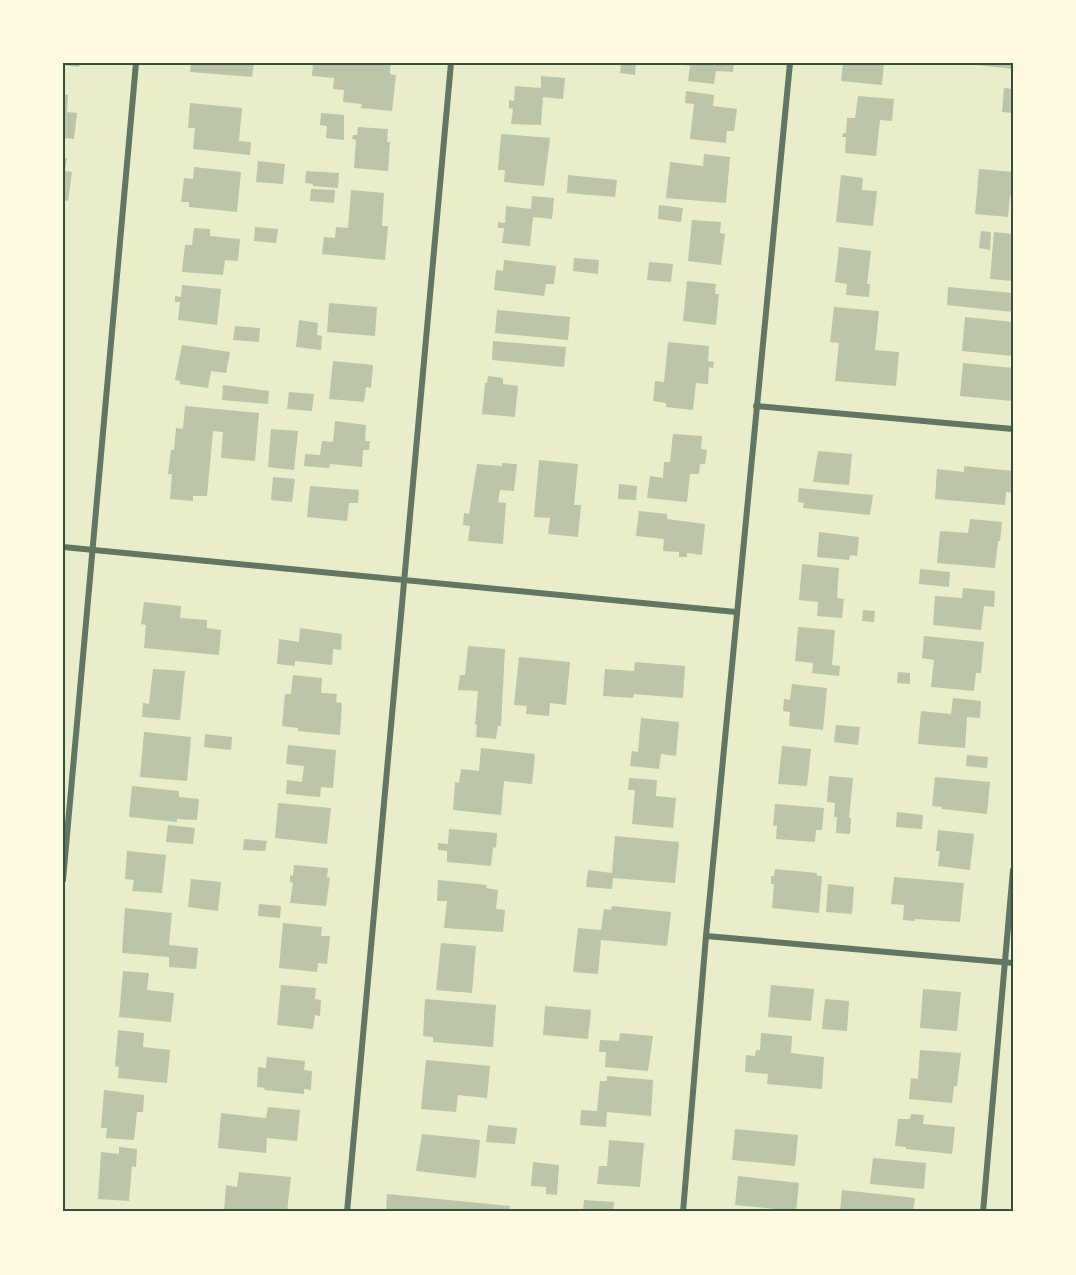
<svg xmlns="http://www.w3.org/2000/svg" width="1076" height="1275" viewBox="0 0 1076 1275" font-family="'Work Sans',sans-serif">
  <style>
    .building { fill: #bcc5a7 }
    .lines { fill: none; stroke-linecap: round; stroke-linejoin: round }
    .minor { stroke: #617663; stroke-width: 6 }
    .neatline { fill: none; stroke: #344e41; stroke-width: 2 }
  </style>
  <rect width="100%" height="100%" fill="#e9edc9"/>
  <g class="building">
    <polygon points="63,63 80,63 79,67 63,65"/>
    <polygon points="191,63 254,63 252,77 190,72"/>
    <polygon points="313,63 391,63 390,74 396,75 392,111 361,108 362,104 343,102 344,90 333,89 334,78 312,76"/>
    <polygon points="621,63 636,63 635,75 620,73"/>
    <polygon points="675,63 734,63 733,72 716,71 714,84 688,81 690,66"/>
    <polygon points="843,63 884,63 882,85 841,81"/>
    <polygon points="977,63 1013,63 1013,69 977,65"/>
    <polygon points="541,76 565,78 563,99 543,97 541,125 511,124 513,109 509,108 509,100 514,101 515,86 541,88"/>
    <polygon points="1004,88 1013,89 1013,113 1002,112"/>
    <polygon points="686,91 714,95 713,106 737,109 734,131 727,131 726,143 690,139 694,104 685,103"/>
    <polygon points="63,94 68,95 67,112 77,113 74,139 63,138"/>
    <polygon points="858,96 894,99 892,121 880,120 876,156 845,153 846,137 842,137 843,133 846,133 847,118 855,118"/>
    <polygon points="190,103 242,108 239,141 251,142 250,155 193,149 195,128 188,128"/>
    <polygon points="321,113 344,115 344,140 326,138 327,126 320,125"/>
    <polygon points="358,127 388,129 387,142 390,142 388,171 354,168 356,140 352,139 353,135 357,135"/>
    <polygon points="501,134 550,138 544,186 504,182 505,170 498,170"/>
    <polygon points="704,154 730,157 726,203 666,198 670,162 703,166"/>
    <polygon points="63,158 67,158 65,171 72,172 68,201 63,200"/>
    <polygon points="258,161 285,164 283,184 256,182"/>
    <polygon points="194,167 241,172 237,212 189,207 189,202 181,202 184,178 193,179"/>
    <polygon points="979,169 1013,172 1013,197 1010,196 1008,217 975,214"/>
    <polygon points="306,171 339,173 338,188 313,186 313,184 305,183"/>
    <polygon points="568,175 617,180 615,197 567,193"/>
    <polygon points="841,175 863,178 862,190 877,191 873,226 836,222"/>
    <polygon points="311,189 335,190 334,203 310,201"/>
    <polygon points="351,190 384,193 382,226 388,226 385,260 322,254 324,237 335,238 336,227 348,228"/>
    <polygon points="532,196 554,198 552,219 533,217 530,246 502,243 504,228 498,228 498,222 505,223 506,206 531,209"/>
    <polygon points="659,205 683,208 681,222 658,219"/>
    <polygon points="692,220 721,222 720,233 725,234 721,265 688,261"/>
    <polygon points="255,227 278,229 276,243 254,241"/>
    <polygon points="194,228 210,229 210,236 240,239 238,261 225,260 223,275 182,272 185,245 192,245"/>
    <polygon points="981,231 991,232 990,250 979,248"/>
    <polygon points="994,232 1013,234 1013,281 990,279"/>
    <polygon points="839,247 871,251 867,284 870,284 869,297 846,295 847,284 835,282"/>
    <polygon points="574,258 599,260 598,274 573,271"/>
    <polygon points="504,260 556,266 554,284 546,284 544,296 494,290 496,270 503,271"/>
    <polygon points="649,262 673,264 671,282 647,280"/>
    <polygon points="687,281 716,284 715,294 719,294 716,325 683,321"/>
    <polygon points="182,285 221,289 217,325 178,320 180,302 175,302 175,296 181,297"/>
    <polygon points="948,287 1013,293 1013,312 947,305"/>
    <polygon points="329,303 377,307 375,336 327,332"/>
    <polygon points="834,307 879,311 875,350 899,352 896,386 835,381 839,343 830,342"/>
    <polygon points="497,310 570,317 568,340 495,333"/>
    <polygon points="965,317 1013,322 1013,356 962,351"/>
    <polygon points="299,320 318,323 317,335 322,336 321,350 296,347"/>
    <polygon points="235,326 260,328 259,342 233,340"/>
    <polygon points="493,341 566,347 564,367 492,360"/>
    <polygon points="668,342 709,346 708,361 714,362 713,368 709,367 708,384 696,383 693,410 666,407 666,403 653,401 655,381 664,382"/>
    <polygon points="182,345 230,352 226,373 211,371 208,388 180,384 180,381 175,380"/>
    <polygon points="333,361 373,365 371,388 366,387 364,402 329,399"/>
    <polygon points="963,363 1013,368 1012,401 960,396"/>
    <polygon points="488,376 503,378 503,384 518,386 515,417 482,414 485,383 487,383"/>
    <polygon points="223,385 269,391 268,404 222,400"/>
    <polygon points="289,392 314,394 312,411 287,409"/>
    <polygon points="185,406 259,413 255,461 221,458 223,432 213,431 207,496 193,496 193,501 170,499 172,474 168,474 171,450 174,450 176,428 183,429"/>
    <polygon points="335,421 366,425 365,441 370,441 369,450 363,450 362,467 330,464 329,468 304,466 305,454 320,455 322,441 333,442"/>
    <polygon points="271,429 298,431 294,470 268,467"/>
    <polygon points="673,434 702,436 701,449 707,450 705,464 700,464 699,474 690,474 687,502 647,498 650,476 663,478 664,462 670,462"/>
    <polygon points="818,451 852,454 849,485 813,482"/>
    <polygon points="539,460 578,464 574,505 581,505 578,537 548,534 550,518 534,517"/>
    <polygon points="502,463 517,464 514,491 500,490 498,502 506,503 503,544 468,541 470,526 463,525 464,513 469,514 477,464 502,466"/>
    <polygon points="964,466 1013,471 1013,493 1006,492 1005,505 935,499 937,469 964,472"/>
    <polygon points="273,477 295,479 292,502 271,500"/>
    <polygon points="619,484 637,486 636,500 618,499"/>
    <polygon points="310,486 359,490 358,503 349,503 347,521 307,517"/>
    <polygon points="799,488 873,495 870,515 803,508 804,503 798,502"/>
    <polygon points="639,511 667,514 667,519 705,524 702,555 687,553 687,557 679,557 679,552 663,551 664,539 636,536"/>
    <polygon points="970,519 1002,522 1000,541 998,541 995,568 937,563 940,531 968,533"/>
    <polygon points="819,532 859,537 857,556 850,555 849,560 817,557"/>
    <polygon points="802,564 839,568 837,598 844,599 842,618 817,616 818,602 799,600"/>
    <polygon points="920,569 950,572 949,587 919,584"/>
    <polygon points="963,588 995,591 994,607 984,606 981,630 933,625 935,596 962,598"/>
    <polygon points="144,602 181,606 180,618 207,620 207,628 221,630 219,655 144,648 146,625 141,624"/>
    <polygon points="863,610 875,611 874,622 862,621"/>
    <polygon points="798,627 835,630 832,665 840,666 839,676 812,673 813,663 795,661"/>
    <polygon points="300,628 342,634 341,650 333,649 332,665 295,661 295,666 277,664 279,639 299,642"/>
    <polygon points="924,636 984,642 981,673 976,673 974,691 931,687 934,660 922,658"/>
    <polygon points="468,646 505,649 501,726 498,726 496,739 476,737 477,724 475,725 478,691 458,690 460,675 465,675"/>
    <polygon points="519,657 570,662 566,705 550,703 549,716 526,714 527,706 514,705"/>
    <polygon points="635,662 685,666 683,698 634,694 633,698 603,696 605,669 634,671"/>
    <polygon points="153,669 185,671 180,720 142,717 143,703 149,704"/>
    <polygon points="898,672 910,673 910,684 897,683"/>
    <polygon points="293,675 322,678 321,693 337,694 336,702 342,703 340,735 298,731 298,728 282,726 285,694 291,694"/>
    <polygon points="792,684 827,688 823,730 789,726 790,712 783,711 784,699 790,700"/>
    <polygon points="953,698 981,701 980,718 967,717 965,748 918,744 921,711 951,714"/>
    <polygon points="641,718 679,722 676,756 661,754 659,769 630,766 632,751 638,752"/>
    <polygon points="836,725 860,727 858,745 834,742"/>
    <polygon points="144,732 191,737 187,781 140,777"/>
    <polygon points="205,734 232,737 231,750 204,747"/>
    <polygon points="288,745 336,750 333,788 321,787 320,797 286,794 287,780 302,782 304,766 286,764"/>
    <polygon points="782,746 811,749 807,786 778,784"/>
    <polygon points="481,748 535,754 532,784 504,781 501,815 453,810 455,782 459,783 461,769 479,771"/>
    <polygon points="967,755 988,757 987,768 966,766"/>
    <polygon points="829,776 853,778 849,818 851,818 850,834 836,833 837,817 834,817 835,803 827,802"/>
    <polygon points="935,777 990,782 987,814 942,809 942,807 932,806"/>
    <polygon points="629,778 657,780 656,796 676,798 673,828 632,824 635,790 628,790"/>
    <polygon points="132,786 179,791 179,797 199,799 197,820 177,819 177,822 129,817"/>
    <polygon points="278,803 331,808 327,844 275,838"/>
    <polygon points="775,804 824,808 822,830 816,830 815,842 776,839 777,825 773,826"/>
    <polygon points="897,812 923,815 922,829 896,827"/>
    <polygon points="168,825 195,828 193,844 166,842"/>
    <polygon points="449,829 497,833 496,848 493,847 491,866 447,862 447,851 438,850 438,843 448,844"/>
    <polygon points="938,830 974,834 970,870 938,866 940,851 936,851"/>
    <polygon points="615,836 679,842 675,883 613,878 612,889 586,887 588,870 612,873"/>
    <polygon points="244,839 267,841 265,851 243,850"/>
    <polygon points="127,851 166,855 162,893 132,891 134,880 125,879"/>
    <polygon points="294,865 328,868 327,878 330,877 326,906 290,903 293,883 290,882 290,875 293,876"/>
    <polygon points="775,869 817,873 817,876 822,876 819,913 772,908 774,884 771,884 771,876 774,876"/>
    <polygon points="894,877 964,883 960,922 915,919 915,921 903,920 904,905 891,904"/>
    <polygon points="191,879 221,882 218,911 188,907"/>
    <polygon points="438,880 487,885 486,888 498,890 496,909 505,910 503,932 444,928 447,901 437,901"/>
    <polygon points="828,884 854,887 852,914 826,912"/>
    <polygon points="259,904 281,906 280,918 258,916"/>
    <polygon points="612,906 671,912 667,946 601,940 598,974 573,972 578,928 601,930 604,909 611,910"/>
    <polygon points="125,908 172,913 169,945 198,948 196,969 169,967 169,957 122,953"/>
    <polygon points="283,923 322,927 321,936 330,936 327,964 318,963 317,972 279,968"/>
    <polygon points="441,943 476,946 472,993 436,990"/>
    <polygon points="123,971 149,973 147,990 174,993 171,1022 119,1017"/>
    <polygon points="281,985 316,988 315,999 321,1000 320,1016 315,1015 313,1029 277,1025"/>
    <polygon points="771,985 814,989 811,1021 768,1017"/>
    <polygon points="923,989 961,992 957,1031 920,1028"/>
    <polygon points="425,999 496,1005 493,1047 433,1042 433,1037 423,1036"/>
    <polygon points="825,999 849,1001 847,1031 822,1029"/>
    <polygon points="545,1006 591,1010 588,1039 543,1035"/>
    <polygon points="118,1030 144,1033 143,1047 170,1050 167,1083 118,1078 119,1067 115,1066"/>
    <polygon points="620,1033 653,1036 648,1071 605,1067 606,1052 599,1052 600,1040 619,1041"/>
    <polygon points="761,1033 792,1036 791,1053 824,1057 822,1089 767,1084 768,1074 745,1072 746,1055 755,1056 756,1050 760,1050"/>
    <polygon points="920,1050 961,1053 957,1086 954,1086 952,1103 909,1099 911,1078 918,1079"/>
    <polygon points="267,1057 305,1061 304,1070 312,1071 311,1090 304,1089 304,1094 264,1090 265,1088 257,1087 258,1067 266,1068"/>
    <polygon points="426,1060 490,1066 487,1098 458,1095 456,1112 421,1109"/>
    <polygon points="607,1076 653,1080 651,1116 607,1112 606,1127 580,1125 581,1110 597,1111 600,1081 607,1081"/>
    <polygon points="104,1090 144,1095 143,1112 137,1112 134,1140 106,1138 107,1128 101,1128"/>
    <polygon points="268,1107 300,1110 297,1141 267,1138 266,1153 218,1148 221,1113 266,1118"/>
    <polygon points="911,1114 924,1115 923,1124 955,1127 952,1154 906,1149 906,1147 895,1146 898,1119 910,1119"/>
    <polygon points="488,1125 517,1128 515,1144 486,1142"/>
    <polygon points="735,1129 798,1135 795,1166 732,1160"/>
    <polygon points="422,1134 480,1140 476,1178 416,1171"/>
    <polygon points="609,1140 644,1143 640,1187 597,1184 599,1166 607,1166"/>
    <polygon points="119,1147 137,1149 136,1167 132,1166 129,1201 98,1199 101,1152 119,1154"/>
    <polygon points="873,1158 926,1163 924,1189 870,1184"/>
    <polygon points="533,1162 559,1165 557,1195 546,1194 546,1187 531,1186"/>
    <polygon points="239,1172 291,1177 287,1212 224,1212 226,1185 237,1187"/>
    <polygon points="738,1176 799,1183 796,1211 735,1205"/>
    <polygon points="842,1190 915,1198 913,1212 840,1212"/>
    <polygon points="387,1194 510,1206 509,1212 386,1212"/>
    <polygon points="584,1200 614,1202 613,1212 583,1212"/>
  </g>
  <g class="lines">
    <g class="minor">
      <polyline points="756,406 1013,429"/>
      <polyline points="63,547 736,612"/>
      <polyline points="63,880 136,63"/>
      <polyline points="706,936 1013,963"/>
      <polyline points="347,1212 451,63"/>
      <polyline points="683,1212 706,936 790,63"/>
      <polyline points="983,1212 1013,870"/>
    </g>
  </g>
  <rect width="1076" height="1275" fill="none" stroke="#fefae0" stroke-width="129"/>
  <rect x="64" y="64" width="948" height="1146" class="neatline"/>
</svg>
